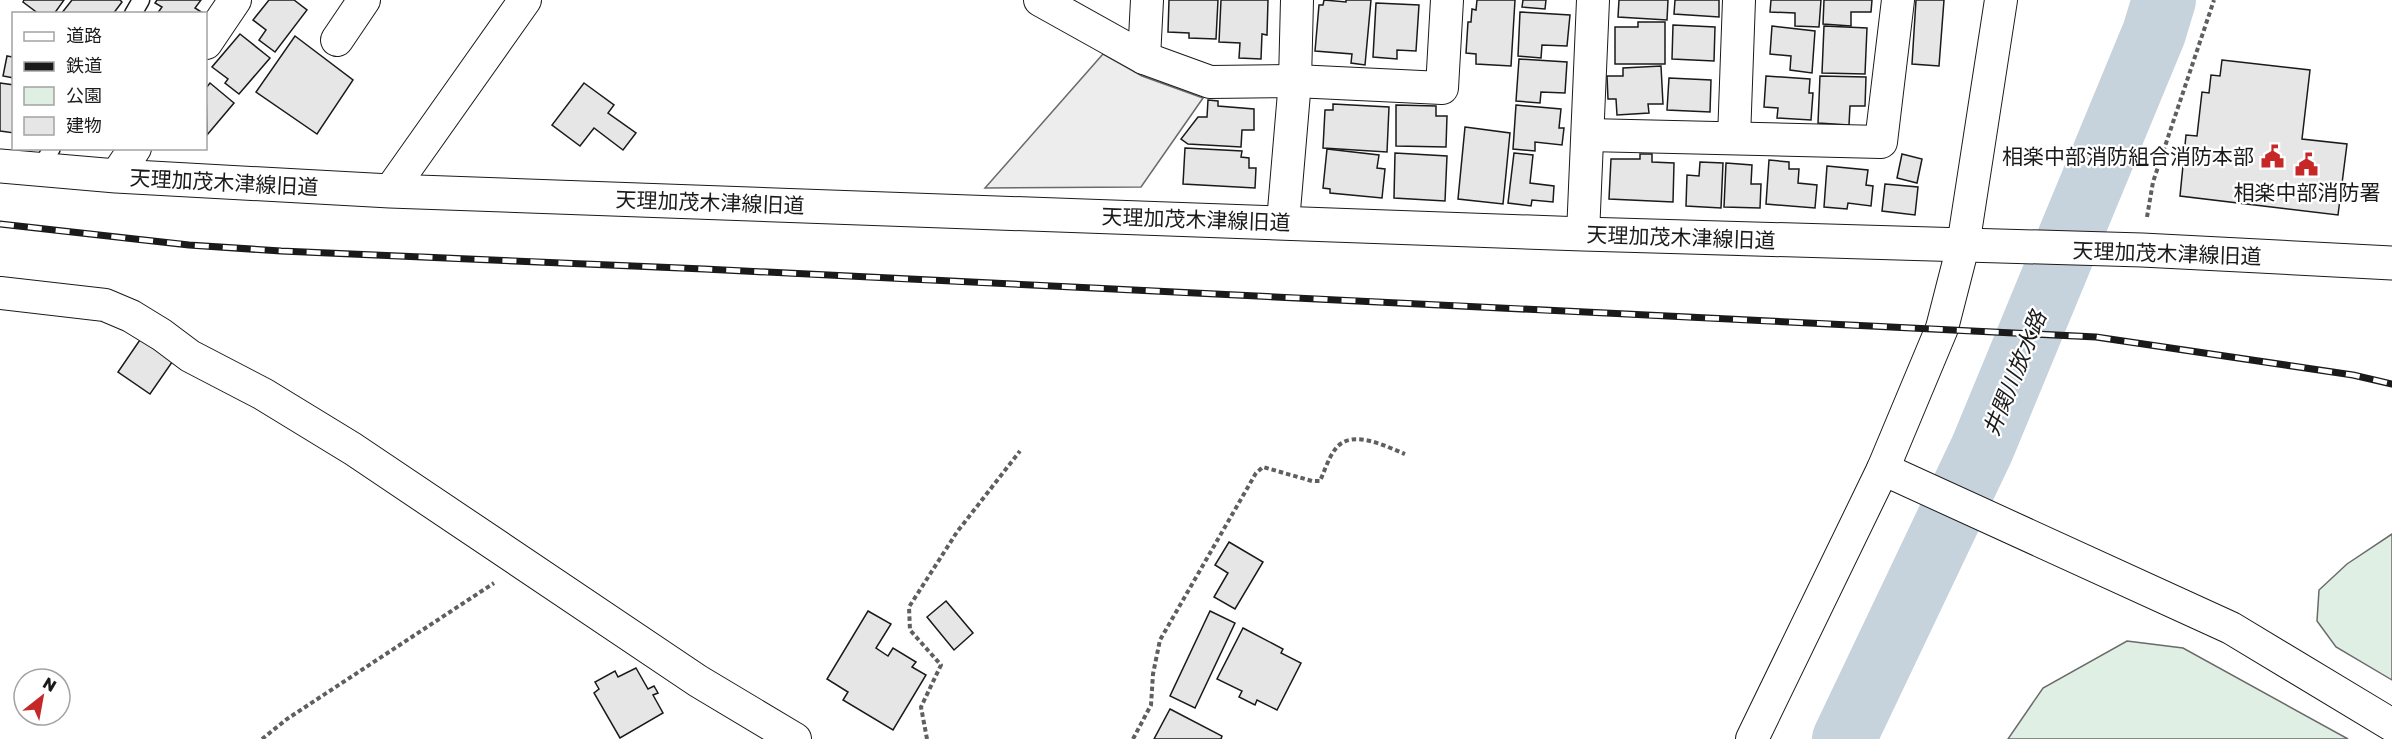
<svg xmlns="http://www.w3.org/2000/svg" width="2392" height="739" viewBox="0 0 2392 739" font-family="'Golos Text','Noto Sans JP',sans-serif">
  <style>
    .green { fill: #e0efe3; stroke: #6a6a6a; stroke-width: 1.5 }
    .parking { fill: #ededed; stroke: #6a6a6a; stroke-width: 1.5 }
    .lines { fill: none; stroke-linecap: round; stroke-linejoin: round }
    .river { stroke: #c6d2dc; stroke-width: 64 }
    .building { fill: #e6e6e6; stroke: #1a1a1a; stroke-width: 1.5 }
    .lane-casing { stroke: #1a1a1a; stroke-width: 19 }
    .street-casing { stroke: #1a1a1a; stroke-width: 34 }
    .secondary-casing { stroke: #1a1a1a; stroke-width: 35 }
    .path { stroke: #5f5f5f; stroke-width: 4; stroke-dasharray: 4.5 3; stroke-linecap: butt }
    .lane { stroke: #fff; stroke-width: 16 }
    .street { stroke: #fff; stroke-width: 32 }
    .secondary { stroke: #fff; stroke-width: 33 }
    .rail-casing { stroke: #1a1a1a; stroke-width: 7 }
    .rail { stroke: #fff; stroke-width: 4.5; stroke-dasharray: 14; stroke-linecap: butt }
    .labels { text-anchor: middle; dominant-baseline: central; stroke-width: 4.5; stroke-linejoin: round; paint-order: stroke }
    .poi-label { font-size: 21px; fill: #1a1a1a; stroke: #fff; text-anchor: end }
    .street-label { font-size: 21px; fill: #1a1a1a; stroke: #fff }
    .water-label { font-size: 22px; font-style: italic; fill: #1a1a1a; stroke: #fff }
  </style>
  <rect width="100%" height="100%" fill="#fff"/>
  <g class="green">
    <polygon points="2392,534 2392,680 2336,647 2317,621 2319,590 2347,564"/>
    <polygon points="2127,641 2183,648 2348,739 2008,739 2043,688"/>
  </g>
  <polygon class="parking" points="1103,54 1142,76 1203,98 1141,187 985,188"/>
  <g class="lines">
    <polyline class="river" points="1844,739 1982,449 2154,33 2164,0"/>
  </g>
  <g class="building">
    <polygon points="24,0 64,0 54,14 39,14 23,2"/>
    <polygon points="72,0 120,0 122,2 113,14 61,14"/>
    <polygon points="157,0 201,0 195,8 203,13 157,14 162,7 155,3"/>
    <polygon points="269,0 294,0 307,10 275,52 259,40 266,30 253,20"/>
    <polygon points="1169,0 1218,0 1216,39 1189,38 1189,33 1168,32"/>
    <polygon points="1221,0 1268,0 1267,35 1262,34 1261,59 1239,58 1240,43 1219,42"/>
    <polygon points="1324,0 1346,2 1346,0 1371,0 1365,65 1351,63 1352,54 1315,51 1319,5 1323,5"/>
    <polygon points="1477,0 1515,0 1511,66 1476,64 1476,54 1466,53 1468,22 1471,22 1472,9 1476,10"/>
    <polygon points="1523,0 1546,0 1545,9 1522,7"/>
    <polygon points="1619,0 1668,0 1667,20 1618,17"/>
    <polygon points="1675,0 1719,0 1719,17 1674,14"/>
    <polygon points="1771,0 1821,0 1819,27 1795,26 1795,13 1770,12"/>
    <polygon points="1824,0 1872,0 1871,12 1851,12 1851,26 1823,24"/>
    <polygon points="1916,0 1944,0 1939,66 1912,64"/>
    <polygon points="1376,3 1419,5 1416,51 1397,50 1397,59 1373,57"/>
    <polygon points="1520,12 1570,15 1567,46 1542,45 1541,58 1518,56"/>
    <polygon points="1638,22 1665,22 1665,64 1615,64 1615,27 1638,27"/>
    <polygon points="1673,25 1715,27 1714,61 1672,59"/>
    <polygon points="1772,26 1815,31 1812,73 1790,70 1791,56 1770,54"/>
    <polygon points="1824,26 1867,28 1865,74 1822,73"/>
    <polygon points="240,34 270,58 239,94 225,83 228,79 212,67"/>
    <polygon points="295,36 353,80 317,134 256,92"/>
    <polygon points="14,50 14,78 3,76 7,56 12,57"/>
    <polygon points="1519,59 1567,62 1565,93 1541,92 1540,103 1516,101"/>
    <polygon points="2222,60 2310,70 2302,139 2347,144 2338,215 2180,196 2186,135 2197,136 2202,92 2209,93 2211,75 2220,76"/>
    <polygon points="1661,66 1663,104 1648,104 1649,113 1617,115 1616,99 1608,99 1607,76 1623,76 1623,68"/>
    <polygon points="1766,76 1810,79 1809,93 1813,93 1811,120 1777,118 1778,108 1764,107"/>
    <polygon points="1820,76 1866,77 1865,106 1850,106 1849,125 1818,123"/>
    <polygon points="1669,78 1711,80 1710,112 1667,110"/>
    <polygon points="0,83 14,85 14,133 0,131"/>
    <polygon points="210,83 234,103 207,135 206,88"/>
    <polygon points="584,83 614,105 608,113 636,133 623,150 594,128 580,146 552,125"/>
    <polygon points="1208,100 1218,101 1218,106 1254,109 1254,130 1242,130 1241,147 1188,144 1181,139 1198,117 1207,117"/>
    <polygon points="1333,104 1389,107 1387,152 1323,148 1325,110 1333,110"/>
    <polygon points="1396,105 1436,106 1436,116 1447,116 1446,147 1396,146"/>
    <polygon points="1516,105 1561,109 1559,128 1564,128 1562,145 1535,142 1535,151 1513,149"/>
    <polygon points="1465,127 1510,133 1503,204 1458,199"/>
    <polygon points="1185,148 1242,151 1241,157 1249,158 1249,168 1256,168 1255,188 1183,184"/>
    <polygon points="1327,149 1379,155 1377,168 1385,169 1382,198 1330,193 1330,189 1323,188"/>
    <polygon points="1395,153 1447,156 1445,201 1394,198"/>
    <polygon points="1514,153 1533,155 1530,183 1554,186 1553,202 1532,200 1531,206 1508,203"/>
    <polygon points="1640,154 1652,154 1652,162 1674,163 1673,202 1609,199 1611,159 1640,159"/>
    <polygon points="1902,154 1922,159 1917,183 1897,178"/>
    <polygon points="1769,160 1789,162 1789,169 1799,169 1798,183 1817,185 1815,208 1766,204"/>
    <polygon points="1700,162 1723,163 1721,208 1686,206 1687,175 1699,176"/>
    <polygon points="1726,163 1752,165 1751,184 1761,184 1760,208 1724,207"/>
    <polygon points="1827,166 1868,170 1866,185 1873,186 1871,206 1848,203 1847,209 1824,207"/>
    <polygon points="1885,184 1918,187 1915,215 1882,211"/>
    <polygon points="144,334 177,355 150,394 118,372"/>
    <polygon points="1229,542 1263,562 1235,609 1214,597 1228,573 1215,565"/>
    <polygon points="946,601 973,633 954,650 927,617"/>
    <polygon points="868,611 891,624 876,648 888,656 893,648 916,662 912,667 926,675 893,730 843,700 848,692 827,679"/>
    <polygon points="1210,611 1235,623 1195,708 1170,696"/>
    <polygon points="1243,628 1283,649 1281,653 1301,663 1277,710 1257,700 1255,705 1239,697 1242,691 1217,679"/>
    <polygon points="636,668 648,689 654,686 658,693 653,695 663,713 620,738 594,693 599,689 595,682 615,671 618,677"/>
    <polygon points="1170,709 1222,736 1221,739 1154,739"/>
  </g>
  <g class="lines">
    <defs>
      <g id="lane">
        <polyline points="133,14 141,0"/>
        <polyline points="39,170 52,148"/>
      </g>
      <g id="street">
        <polyline points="1040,0 1144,58 1210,82 1295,81 1442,88 1447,0"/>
        <polyline points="337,40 364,0"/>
        <polyline points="206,43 235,0"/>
        <polyline points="1144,58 1147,0"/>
        <polyline points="1588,135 1881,142 1898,0"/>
        <polyline points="1734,138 1739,0"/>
        <polyline points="116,176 135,148"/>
        <polyline points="390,191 525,0"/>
        <polyline points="1283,222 1295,81 1297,0"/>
        <polyline points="1583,234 1593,0"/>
        <polyline points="0,293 105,305 131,316 162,335 190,356 263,394 353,449 698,681 795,739"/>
        <polyline points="1883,469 2231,628 2392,725"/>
        <polyline points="1752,739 1883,469 1942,328 1963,246 2001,0"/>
      </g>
      <polyline id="secondary" points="0,166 116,176 390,191 1583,234 2142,250 2392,263"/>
    </defs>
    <use href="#lane" class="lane-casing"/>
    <use href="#street" class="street-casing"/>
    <use href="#secondary" class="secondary-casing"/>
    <g class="path">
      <polyline points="2147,217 2153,182 2214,0"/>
      <polyline points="262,739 287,719 494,583"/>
      <polyline points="927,739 921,707 941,665 910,630 909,607 957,532 1020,451"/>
      <path d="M 1133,739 L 1151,705 L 1153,674 L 1160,640 L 1256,473 L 1263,467 L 1312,481 L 1320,481 C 1325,470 1329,456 1337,447 C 1354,429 1387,447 1405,454"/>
    </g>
    <use href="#lane" class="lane"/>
    <use href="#street" class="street"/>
    <use href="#secondary" class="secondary"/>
    <defs>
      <polyline id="rail" points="0,224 189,245 281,251 704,269 2096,337 2353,375 2392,384"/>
    </defs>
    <use href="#rail" class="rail-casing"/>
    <use href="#rail" class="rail"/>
  </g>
  <defs>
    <symbol id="civic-bare" viewBox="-9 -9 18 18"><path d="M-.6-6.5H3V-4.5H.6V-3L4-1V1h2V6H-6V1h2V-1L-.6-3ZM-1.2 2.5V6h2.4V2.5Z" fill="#c62828" stroke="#fff" stroke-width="2.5" paint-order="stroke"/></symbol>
  </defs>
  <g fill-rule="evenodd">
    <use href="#civic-bare" x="2256" y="140" width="33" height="33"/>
    <use href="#civic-bare" x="2290" y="148" width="33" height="33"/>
  </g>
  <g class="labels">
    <g class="poi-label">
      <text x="2254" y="156">相楽中部消防組合消防本部</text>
      <text x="2307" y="192" text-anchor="middle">相楽中部消防署</text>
    </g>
    <g class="street-label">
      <text transform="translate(224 182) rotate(3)">天理加茂木津線旧道</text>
      <text transform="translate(710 202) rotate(2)">天理加茂木津線旧道</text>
      <text transform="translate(1196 219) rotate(2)">天理加茂木津線旧道</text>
      <text transform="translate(1681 237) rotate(2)">天理加茂木津線旧道</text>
      <text transform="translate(2167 253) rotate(2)">天理加茂木津線旧道</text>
    </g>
    <g class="water-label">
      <text transform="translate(2014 373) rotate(-68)">井関川放水路</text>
    </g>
  </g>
  <rect x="12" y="12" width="195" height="138" fill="#ffffff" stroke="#a3a3a3" stroke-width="1.5"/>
  <rect x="24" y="32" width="30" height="9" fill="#ffffff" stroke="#a3a3a3" stroke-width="1.5"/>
  <text x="66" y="42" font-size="18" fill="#1a1a1a">道路</text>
  <rect x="24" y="62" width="30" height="9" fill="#1a1a1a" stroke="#a3a3a3" stroke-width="1.5"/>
  <text x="66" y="72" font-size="18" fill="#1a1a1a">鉄道</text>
  <rect x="24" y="87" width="30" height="18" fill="#e0efe3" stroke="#a3a3a3" stroke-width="1.5"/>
  <text x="66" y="102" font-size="18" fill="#1a1a1a">公園</text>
  <rect x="24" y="117" width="30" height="18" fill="#e6e6e6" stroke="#a3a3a3" stroke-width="1.5"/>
  <text x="66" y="132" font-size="18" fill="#1a1a1a">建物</text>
  <g transform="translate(42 697) rotate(31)"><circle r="28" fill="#ffffff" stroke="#a3a3a3" stroke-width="1.5"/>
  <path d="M0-4.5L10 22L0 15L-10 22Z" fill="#c62828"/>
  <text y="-9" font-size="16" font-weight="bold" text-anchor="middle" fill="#1a1a1a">N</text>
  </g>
</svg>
